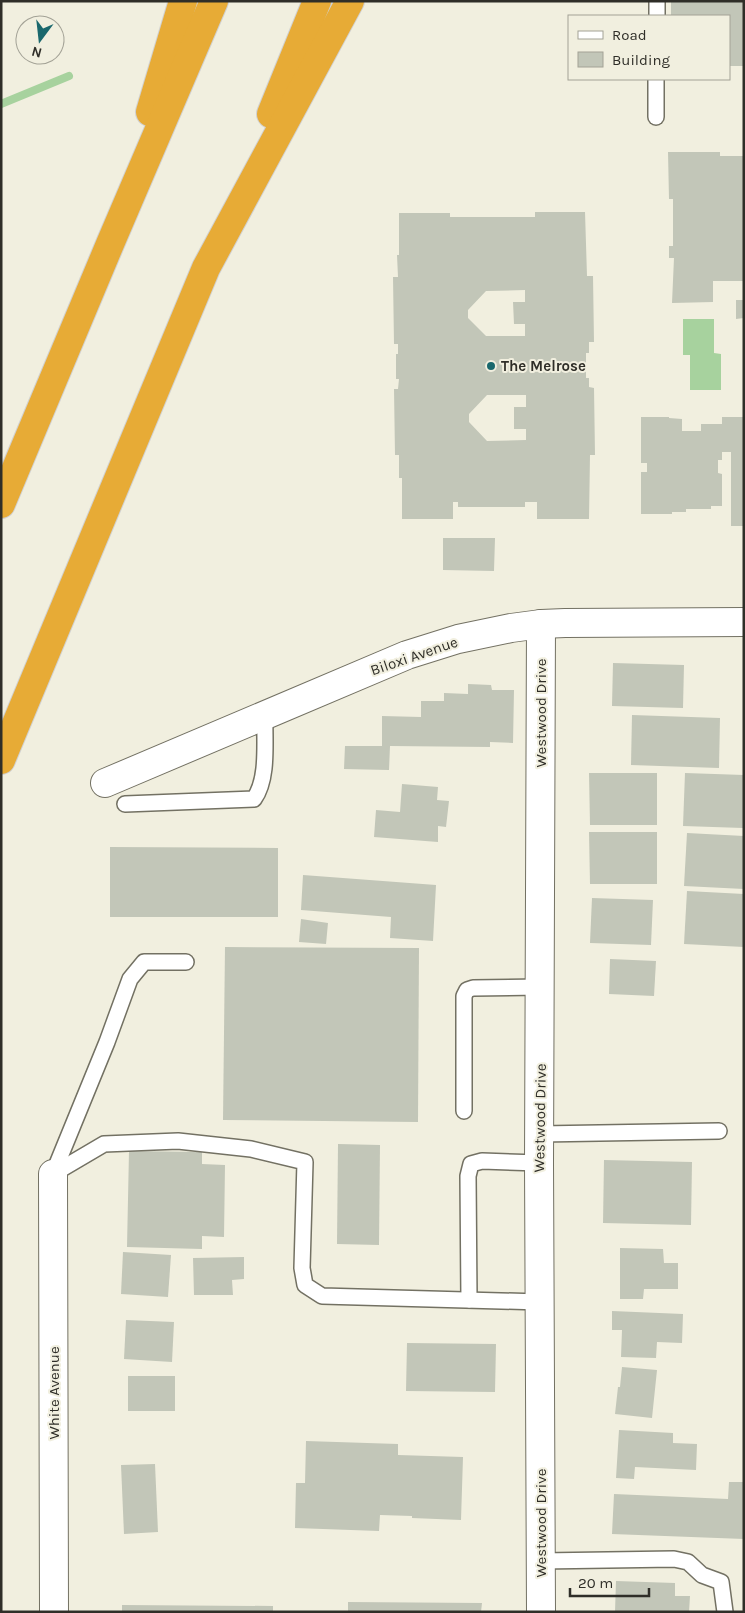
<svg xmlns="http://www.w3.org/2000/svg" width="745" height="1613" viewBox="0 0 745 1613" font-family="Karla,sans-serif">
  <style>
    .water { fill: #a7d29e }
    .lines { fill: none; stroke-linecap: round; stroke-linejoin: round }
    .stream { stroke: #a7d29e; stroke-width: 8 }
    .building { fill: #c2c6b8; fill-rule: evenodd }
    .service-casing { stroke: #737163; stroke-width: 18 }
    .minor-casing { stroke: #737163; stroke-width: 30 }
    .motorway-casing { stroke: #d1d1d0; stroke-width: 30 }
    .service { stroke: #fff; stroke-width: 15 }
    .minor { stroke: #fff; stroke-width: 28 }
    .motorway { stroke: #e7ab36; stroke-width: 28 }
    .poi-dot { fill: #1a686d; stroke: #f1efdf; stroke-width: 2 }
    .labels { text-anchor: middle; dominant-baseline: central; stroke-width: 4; stroke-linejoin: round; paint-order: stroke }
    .poi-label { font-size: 15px; font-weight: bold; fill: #2f2e28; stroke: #f1efdf; text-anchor: start }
    .street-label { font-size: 15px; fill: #2f2e28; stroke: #f1efdf }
  </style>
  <rect width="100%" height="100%" fill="#f1efdf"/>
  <polygon class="water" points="683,319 714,319 714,353 721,354 721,390 690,390 690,355 683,355"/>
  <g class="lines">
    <polyline class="stream" points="1,104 69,76"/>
  </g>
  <g class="building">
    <polygon points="671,1 744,1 744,66 729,66 729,16 671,16"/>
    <polygon points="668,152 720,152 720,156 744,156 744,281 713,281 713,302 672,303 674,258 669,258 669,246 673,246 673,199 669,199"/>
    <path d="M 535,212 L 585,212 L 587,276 L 593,276 L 594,342 L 589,342 L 589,353 L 586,353 L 586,378 L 589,378 L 589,387 L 594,388 L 595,455 L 590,455 L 589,519 L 537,519 L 537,502 L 525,502 L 525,507 L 458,507 L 458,502 L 453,502 L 453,519 L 402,519 L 402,478 L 399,478 L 399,455 L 395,455 L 394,389 L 398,389 L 399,379 L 396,379 L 396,354 L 398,354 L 398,344 L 394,344 L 393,277 L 398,277 L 397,255 L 399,255 L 399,213 L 450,213 L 450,217 L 535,217 ZM 525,290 L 525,302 L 513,302 L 514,324 L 525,324 L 525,336 L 486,336 L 468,318 L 468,310 L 486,291 ZM 487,395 L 526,395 L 526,407 L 514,407 L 514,429 L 526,429 L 526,440 L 487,441 L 469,422 L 469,414 Z"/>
    <polygon points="736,300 744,300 744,318 736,319"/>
    <polygon points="641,417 669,417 669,418 682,419 682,431 701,431 701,424 722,424 722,417 744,417 744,526 731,526 731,452 722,452 722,460 718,460 718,473 722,474 722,506 711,506 711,509 686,509 686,512 672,512 672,514 641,514 641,472 647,472 647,463 641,463"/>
    <polygon points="443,538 495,538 494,571 443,570"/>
    <polygon points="613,663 684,665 683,708 612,706"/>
    <polygon points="468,684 491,685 492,690 514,690 513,743 490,742 490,747 390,746 389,770 344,769 345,746 382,746 382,716 421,717 421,701 444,701 444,693 468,694"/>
    <polygon points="632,715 720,718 719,768 631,765"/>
    <polygon points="589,773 657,773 657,825 590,825"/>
    <polygon points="685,773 744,775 743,828 683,826"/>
    <polygon points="402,784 438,787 437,800 449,801 446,827 438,826 438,842 374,837 376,810 400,812"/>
    <polygon points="589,832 657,832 657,884 590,884"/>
    <polygon points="687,833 744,836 744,889 684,886"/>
    <polygon points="110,847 278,848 278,917 110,917"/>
    <polygon points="303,875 436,885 433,941 390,938 391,917 301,910"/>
    <polygon points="687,891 744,894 744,947 684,944"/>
    <polygon points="592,898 653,900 651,945 590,943"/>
    <polygon points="301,919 328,923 326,944 299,942"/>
    <polygon points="225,947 419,948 418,1122 223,1120"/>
    <polygon points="610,959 656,961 654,996 609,994"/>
    <polygon points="338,1144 380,1145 379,1245 337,1244"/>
    <polygon points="129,1151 202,1152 202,1164 225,1165 224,1237 202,1236 202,1249 127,1247"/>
    <polygon points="604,1160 692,1162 691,1225 603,1223"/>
    <polygon points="620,1248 663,1249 664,1263 678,1263 678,1289 644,1289 643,1299 620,1299"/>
    <polygon points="123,1252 171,1255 168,1297 121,1294"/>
    <polygon points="244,1257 244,1279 232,1280 233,1295 194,1295 193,1258"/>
    <polygon points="612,1311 683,1314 682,1343 657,1342 656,1358 621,1357 622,1330 612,1330"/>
    <polygon points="126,1320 174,1322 172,1362 124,1359"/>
    <polygon points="407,1343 496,1344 495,1392 406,1391"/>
    <polygon points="622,1367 657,1370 652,1418 615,1414 618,1387 620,1387"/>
    <rect x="128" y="1376" width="47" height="35"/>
    <polygon points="619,1430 673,1433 673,1443 697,1444 696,1470 635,1467 634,1479 616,1478"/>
    <polygon points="306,1441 398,1444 398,1455 463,1457 461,1520 412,1518 412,1516 380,1515 379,1531 295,1528 296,1483 305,1483"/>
    <polygon points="155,1464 158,1532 124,1534 121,1465"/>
    <polygon points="729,1482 744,1482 744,1539 612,1534 614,1494 728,1499"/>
    <polygon points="616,1581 675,1583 675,1596 690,1596 689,1612 615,1612"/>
    <polygon points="348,1602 482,1603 481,1612 348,1612"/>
    <polygon points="122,1605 273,1606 273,1612 122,1612"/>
  </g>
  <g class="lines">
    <defs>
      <g id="service">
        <polyline points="657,16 657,1"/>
        <polyline points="656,117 656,79"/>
        <path d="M 125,804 L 254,799 C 269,778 264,740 265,715"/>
        <polyline points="464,1111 464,996 467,990 473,988 540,987"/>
        <polyline points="540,1134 719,1131"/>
        <polyline points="53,1174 104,1144 178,1141 251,1149 305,1162 302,1268 305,1285 322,1296 540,1302"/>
        <polyline points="53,1174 107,1042 130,979 144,962 186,962"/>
        <polyline points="469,1300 468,1176 471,1164 482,1161 539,1163"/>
        <polyline points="541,1561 674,1559 688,1562 702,1575 721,1582 725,1612"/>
      </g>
      <g id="minor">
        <polyline points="105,783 407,655 458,639 511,628 541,624 565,623 744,622"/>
        <polyline points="53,1174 54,1612"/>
        <polyline points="541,1612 539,1163 541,624"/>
      </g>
      <g id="motorway">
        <polyline points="150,112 183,1"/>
        <polyline points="271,114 317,1"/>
        <polyline points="1,504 110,244 214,1"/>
        <polyline points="1,760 206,268 350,1"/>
      </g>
    </defs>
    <use href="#service" class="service-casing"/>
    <use href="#minor" class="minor-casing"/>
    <use href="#motorway" class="motorway-casing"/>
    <use href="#service" class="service"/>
    <use href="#minor" class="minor"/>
    <use href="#motorway" class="motorway"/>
  </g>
  <circle class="poi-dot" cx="491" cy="366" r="5"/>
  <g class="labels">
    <g class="poi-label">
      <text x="501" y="366">The Melrose</text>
    </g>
    <g class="street-label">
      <text transform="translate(414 656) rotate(-19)">Biloxi Avenue</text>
      <text transform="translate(541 713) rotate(-90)">Westwood Drive</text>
      <text transform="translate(540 1118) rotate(-89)">Westwood Drive</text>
      <text transform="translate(54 1393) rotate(-90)">White Avenue</text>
      <text transform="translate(541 1523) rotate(-90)">Westwood Drive</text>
    </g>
  </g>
  <rect width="745" height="1613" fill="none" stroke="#2f2e28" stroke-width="5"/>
  <rect x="568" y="15" width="162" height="65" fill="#f1efdf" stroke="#a3a296"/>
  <rect x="578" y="31" width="25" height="8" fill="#ffffff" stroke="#a3a296"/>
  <text x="612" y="40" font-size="15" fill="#2f2e28">Road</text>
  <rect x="578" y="52" width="25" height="15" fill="#c2c6b8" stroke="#a3a296"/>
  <text x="612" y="65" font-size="15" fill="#2f2e28">Building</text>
  <g transform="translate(40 40) rotate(195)"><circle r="24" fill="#f1efdf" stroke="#a3a296"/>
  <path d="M0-4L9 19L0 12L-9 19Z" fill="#1a686d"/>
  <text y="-8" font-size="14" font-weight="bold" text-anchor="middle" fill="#2f2e28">N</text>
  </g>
  <path d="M570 1588v8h79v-8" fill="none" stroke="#2f2e28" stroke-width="2.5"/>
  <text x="578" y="1588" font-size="15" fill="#2f2e28" stroke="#f1efdf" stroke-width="4" paint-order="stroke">20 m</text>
</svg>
